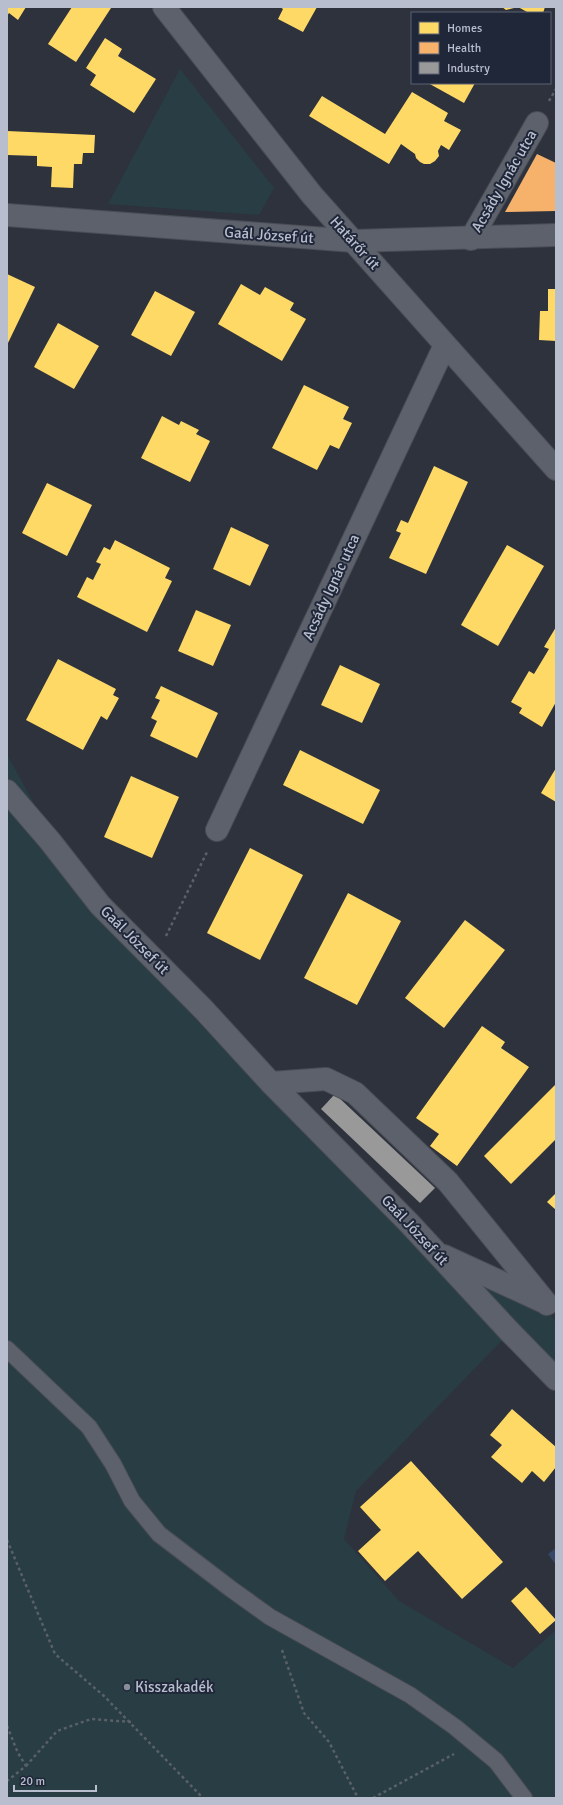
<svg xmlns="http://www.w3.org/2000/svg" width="563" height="1805" viewBox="0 0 563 1805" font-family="Signika,sans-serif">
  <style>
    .green { fill: #293d44 }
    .water { fill: #374768 }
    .homes { fill: #ffd966 }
    .health { fill: #f6b26b }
    .industry { fill: #999 }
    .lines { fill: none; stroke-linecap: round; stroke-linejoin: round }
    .service-casing { stroke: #4a4d55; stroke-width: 18 }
    .minor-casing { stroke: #4a4d55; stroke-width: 24 }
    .path { stroke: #5a6067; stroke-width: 2.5; stroke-dasharray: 3 3; stroke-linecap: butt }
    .service { stroke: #5d616b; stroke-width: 16 }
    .minor { stroke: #5d616b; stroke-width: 22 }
    .poi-dot { fill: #878d9b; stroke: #1f2739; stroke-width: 1.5 }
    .labels { text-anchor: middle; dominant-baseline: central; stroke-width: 4; stroke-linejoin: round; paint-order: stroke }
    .street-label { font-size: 15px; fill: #b8becd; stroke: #1f2739 }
    .poi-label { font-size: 15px; fill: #b8becd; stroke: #1f2739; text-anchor: start }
  </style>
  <rect width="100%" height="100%" fill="#2d323d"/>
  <g class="green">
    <polygon points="180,69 274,188 259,215 108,204"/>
    <polygon points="7,754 93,912 257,1083 432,1264 545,1309 556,1322 556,1365 510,1332 356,1491 344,1539 399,1601 513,1668 556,1630 556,1798 7,1798"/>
  </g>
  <polygon class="water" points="556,1548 556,1565 548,1554"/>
  <g class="homes">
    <polygon points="7,7 26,7 18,20 9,13 7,16"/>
    <polygon points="72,7 111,8 76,62 48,44"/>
    <polygon points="280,7 317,7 303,32 278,19 283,9"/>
    <polygon points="502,7 545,7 543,13 529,13 518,7 506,10"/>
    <polygon points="105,38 122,49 118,56 156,79 134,113 90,85 96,75 86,68"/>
    <polygon points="428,83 475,83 464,103"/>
    <polygon points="412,92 448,113 444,121 461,130 449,150 441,145 438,151 439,156 435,161 430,164 424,164 420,162 416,158 415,154 401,144 389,164 309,116 322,96 385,134"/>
    <polygon points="7,131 95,135 94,153 83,153 82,164 74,164 73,188 51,187 52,167 37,166 37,156 7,155"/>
    <polygon points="7,274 35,287 7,345"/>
    <polygon points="241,284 260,295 265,287 294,303 290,310 306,319 282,361 218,324"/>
    <polygon points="548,289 556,289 556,341 539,340 540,311 548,311"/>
    <polygon points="155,291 195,312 171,356 131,335"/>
    <polygon points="58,323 99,346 74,389 34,367"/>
    <polygon points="304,385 349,407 343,419 352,423 339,449 330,445 317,470 272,448"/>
    <polygon points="162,416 179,425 181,421 199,430 196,434 210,441 190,482 141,458"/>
    <polygon points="434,466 468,482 426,574 389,558 401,533 396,531 401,520 408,523"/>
    <polygon points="47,483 92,505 67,556 22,533"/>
    <polygon points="231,527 269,545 250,586 213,569"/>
    <polygon points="115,540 170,568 165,578 172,581 147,632 77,597 87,577 93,580 101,564 96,562 104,547 110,550"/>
    <polygon points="507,545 544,566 498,646 461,625"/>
    <polygon points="196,610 231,625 213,666 178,651"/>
    <polygon points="556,627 556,702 542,727 519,713 522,708 511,702 529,671 534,674 549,649 544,647"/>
    <polygon points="58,659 116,689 113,695 119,698 107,720 101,716 83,750 26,720"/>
    <polygon points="340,665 380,684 362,723 321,705"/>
    <polygon points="161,686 218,713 197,758 150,736 157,721 151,718 160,700 155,698"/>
    <polygon points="300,750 380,790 363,824 283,785"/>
    <polygon points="556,768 556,802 541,793"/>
    <polygon points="131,776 179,797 152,858 104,837"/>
    <polygon points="250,848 303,875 260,960 207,933"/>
    <polygon points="348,893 401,921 357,1005 304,978"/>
    <polygon points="465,920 505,950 444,1028 405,998"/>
    <polygon points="482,1026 505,1042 501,1048 529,1067 457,1166 430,1146 439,1134 416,1118"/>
    <polygon points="556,1084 556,1139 511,1184 484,1156"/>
    <polygon points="556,1193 556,1210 547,1202"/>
    <polygon points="512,1409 556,1447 556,1467 544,1482 532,1471 522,1483 491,1457 502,1445 490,1435"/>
    <polygon points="411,1461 503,1562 462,1599 418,1551 385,1581 358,1551 381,1530 360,1507"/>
    <polygon points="526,1587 556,1620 540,1634 511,1601"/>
  </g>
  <polygon class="health" points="537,154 556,163 556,211 505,212"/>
  <polygon class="industry" points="335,1094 435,1188 420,1203 321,1109"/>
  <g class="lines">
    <defs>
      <polyline id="service" points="7,1349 89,1427 113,1464 132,1501 159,1534 231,1589 270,1617 410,1695 455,1727 496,1761 524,1798"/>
      <g id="minor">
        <polyline points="164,7 312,195 556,469"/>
        <polyline points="7,215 354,241 556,235"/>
        <polyline points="471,239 537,123"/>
        <polyline points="7,791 50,841 100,905 204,1010 271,1083 409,1223 510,1332 556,1379"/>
        <polyline points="217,830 445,345"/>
        <polyline points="271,1083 326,1079 355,1093 448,1182 547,1304"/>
        <polyline points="444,1256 542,1301"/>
      </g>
    </defs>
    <use href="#service" class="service-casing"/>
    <use href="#minor" class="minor-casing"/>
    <g class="path">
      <polyline points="549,101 556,89"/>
      <polyline points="166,936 207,852"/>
      <polyline points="7,1540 55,1654 104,1696 203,1798"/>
      <polyline points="282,1650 304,1713 329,1742 358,1798"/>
      <polyline points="7,1726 18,1753 26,1766 7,1781"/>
      <polyline points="26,1766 57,1731 91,1719 131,1722"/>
      <polyline points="373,1798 454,1754"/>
    </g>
    <use href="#service" class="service"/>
    <use href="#minor" class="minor"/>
  </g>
  <circle class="poi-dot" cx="127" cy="1687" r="4"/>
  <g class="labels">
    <g class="street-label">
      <text transform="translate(504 181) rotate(-60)">Acsády Ignác utca</text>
      <text transform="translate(269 235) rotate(4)">Gaál József út</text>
      <text transform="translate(355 243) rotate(48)">Határőr út</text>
      <text transform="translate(331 587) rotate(-65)">Acsády Ignác utca</text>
      <text transform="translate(135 940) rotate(45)">Gaál József út</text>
      <text transform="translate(415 1230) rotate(47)">Gaál József út</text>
    </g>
    <g class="poi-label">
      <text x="135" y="1687">Kisszakadék</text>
    </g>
  </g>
  <rect width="563" height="1805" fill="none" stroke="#b8becd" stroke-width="16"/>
  <rect x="411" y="12" width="140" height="72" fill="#1f2739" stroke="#5c6374"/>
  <rect x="419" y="22" width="20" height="12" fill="#ffd966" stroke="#5c6374"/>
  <text x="447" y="32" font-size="12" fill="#b8becd">Homes</text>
  <rect x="419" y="42" width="20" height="12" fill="#f6b26b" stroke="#5c6374"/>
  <text x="447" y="52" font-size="12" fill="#b8becd">Health</text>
  <rect x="419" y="62" width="20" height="12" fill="#999999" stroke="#5c6374"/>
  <text x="447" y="72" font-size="12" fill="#b8becd">Industry</text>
  <path d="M14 1785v6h82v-6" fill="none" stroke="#b8becd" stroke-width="2"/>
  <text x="20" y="1785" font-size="12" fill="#b8becd" stroke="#1f2739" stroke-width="3" paint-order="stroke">20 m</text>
</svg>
